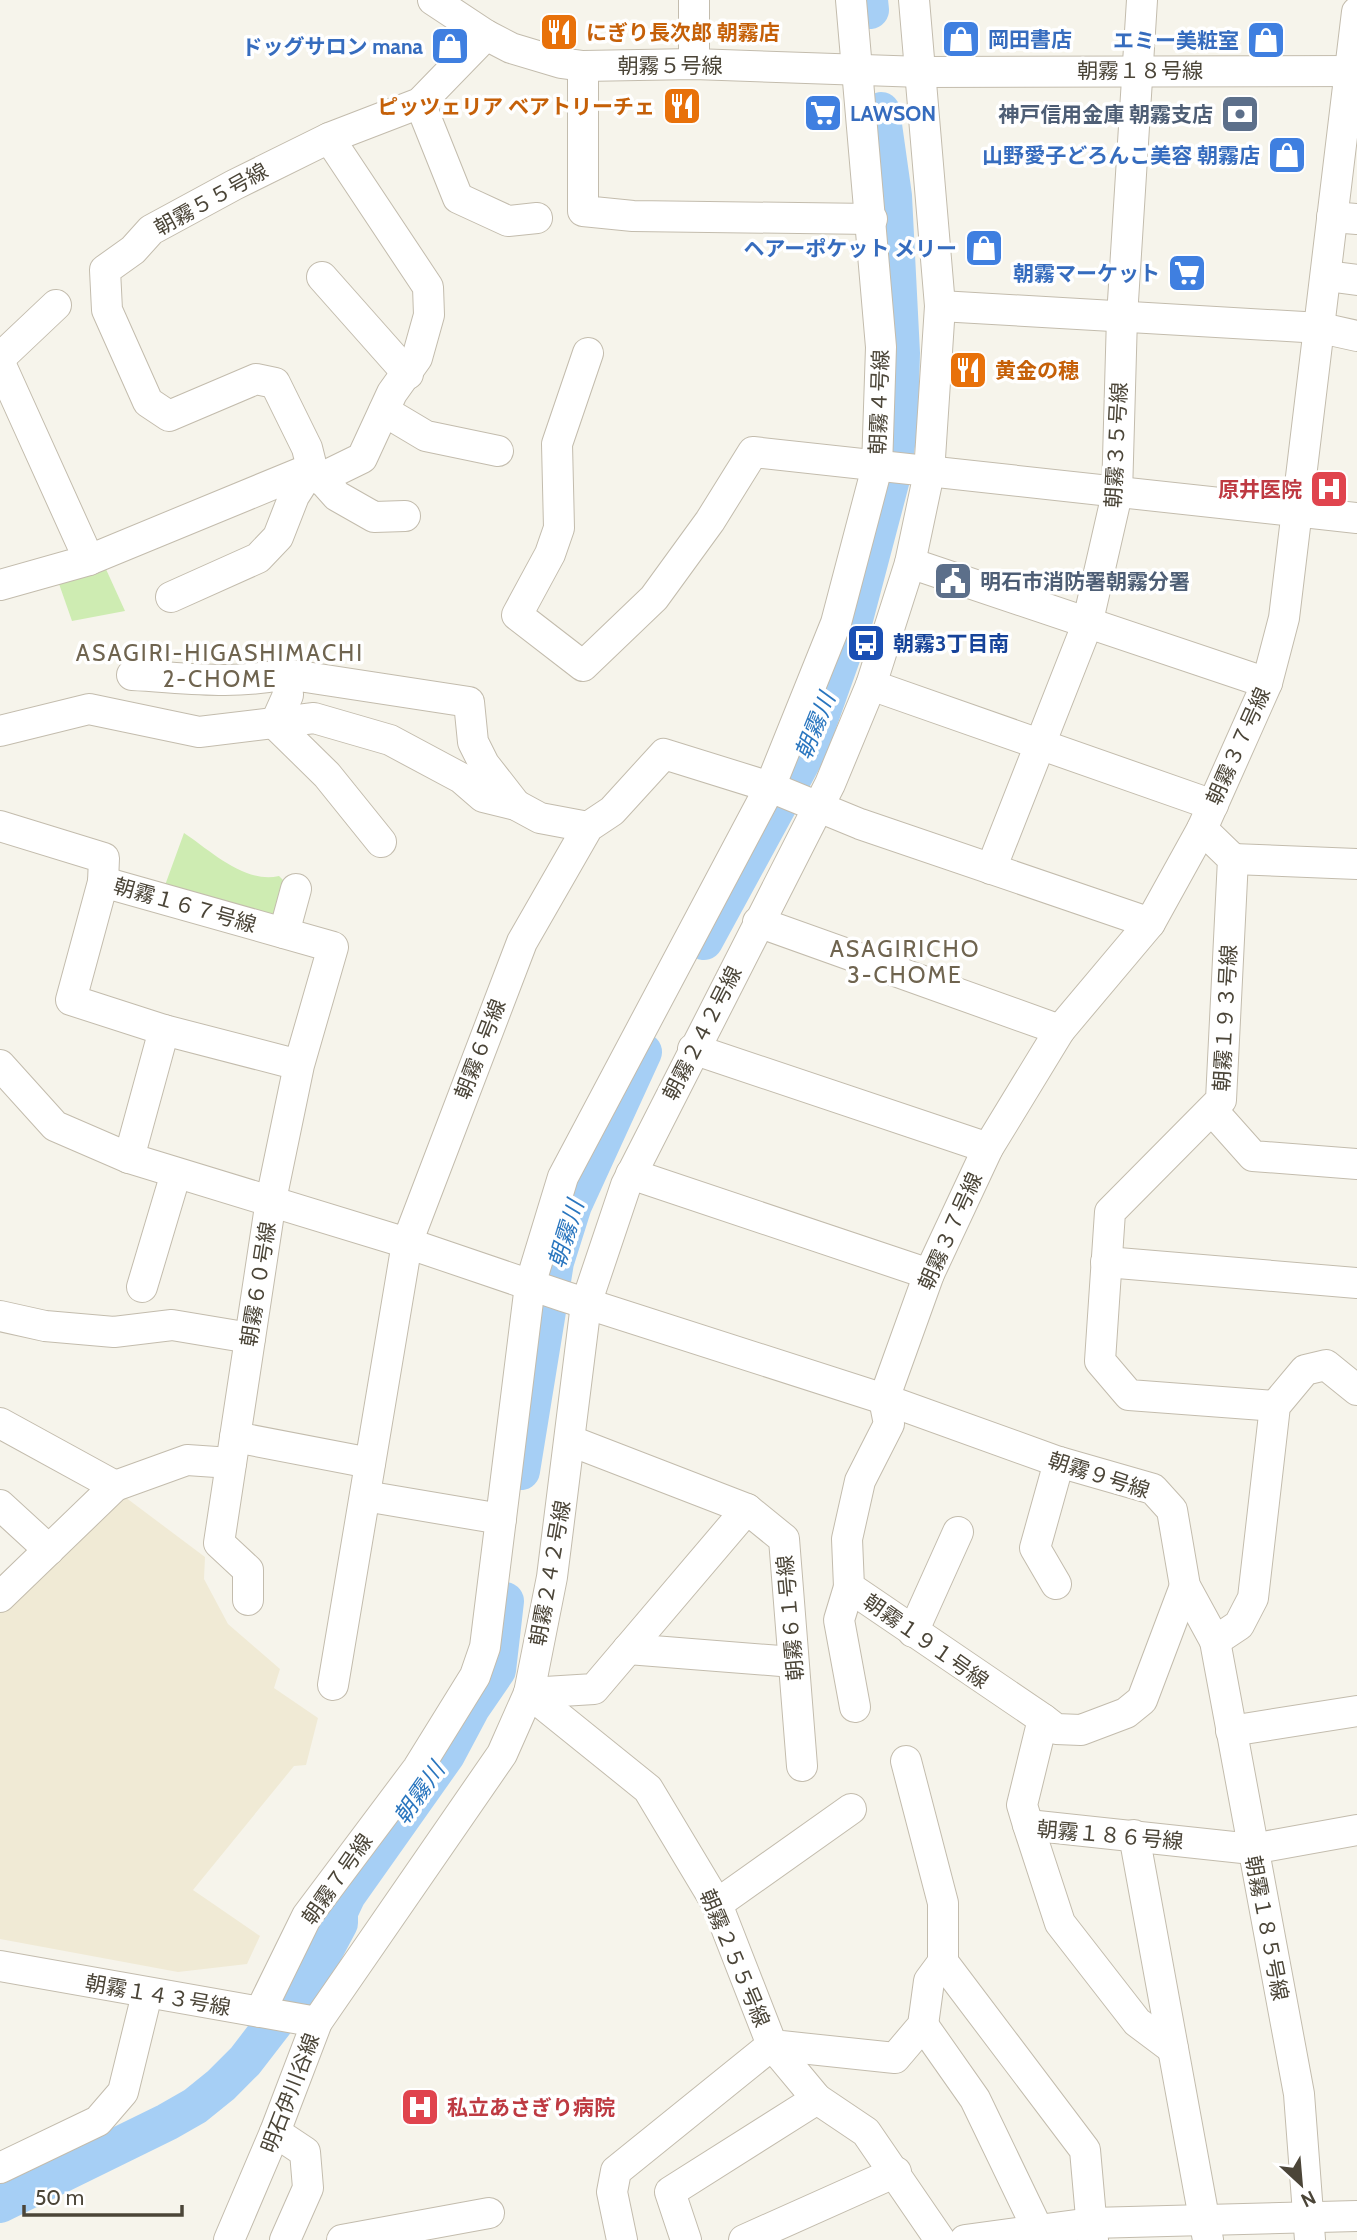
<svg xmlns="http://www.w3.org/2000/svg" width="1357" height="2240" viewBox="0 0 1357 2240" font-family="Cabin,'Noto Sans JP',sans-serif">
  <style>
    .education { fill: #f0ead5 }
    .green { fill: #ceecb2 }
    .lines { fill: none; stroke-linecap: round; stroke-linejoin: round }
    .river { stroke: #a6cff5; stroke-width: 38 }
    .minor-casing { stroke: #c3bcad; stroke-width: 32 }
    .minor { stroke: #fff; stroke-width: 30 }
    .labels { text-anchor: middle; dominant-baseline: central; stroke-width: 7; stroke-linejoin: round; paint-order: stroke }
    .food-label { font-size: 21px; font-weight: bold; fill: #c56008; stroke: #fff; text-anchor: start }
    .shop-label { font-size: 21px; font-weight: bold; fill: #366cbe; stroke: #fff; text-anchor: end }
    .street-label { font-size: 21px; fill: #4b4538; stroke: #fff }
    .service-label { font-size: 21px; font-weight: bold; fill: #4e5e75; stroke: #fff; text-anchor: end }
    .health-label { font-size: 21px; font-weight: bold; fill: #be3a42; stroke: #fff; text-anchor: end }
    .transit-label { font-size: 21px; font-weight: bold; fill: #164399; stroke: #fff; text-anchor: start }
    .neighbourhood-label { font-size: 23px; letter-spacing: 2px; fill: #6f644f; stroke: #fff }
    .water-label { font-size: 23px; font-style: italic; fill: #2a76bf; stroke: #fff }
  </style>
  <rect width="100%" height="100%" fill="#f6f4eb"/>
  <polygon class="education" points="125,1497 205,1557 204,1579 228,1624 280,1669 274,1688 318,1718 306,1765 294,1766 193,1890 260,1936 247,1964 178,1972 0,1939 0,1607 49,1561 64,1556"/>
  <g class="green">
    <polygon points="105,567 125,611 72,621 58,581"/>
    <path d="M 184,833 C 211,851 245,884 279,876 L 287,884 L 278,920 L 164,888 Z"/>
  </g>
  <g class="lines">
    <g class="river">
      <polyline points="869,0 870,10"/>
      <polyline points="704,941 809,748 852,627 891,479 899,425 901,353 893,196 881,111"/>
      <polyline points="521,1471 555,1262 573,1205 643,1052"/>
      <polyline points="0,2204 167,2122 195,2106 221,2085 245,2061 312,1974 339,1923 339,1912 347,1895 446,1755 471,1708 497,1670 505,1601"/>
    </g>
    <defs>
      <g id="minor">
        <polyline points="433,0 486,35 511,48 561,63 583,66 694,64 922,72 1357,71"/>
        <polyline points="694,0 694,64"/>
        <polyline points="583,66 583,211 633,216 872,219"/>
        <polyline points="420,103 458,198 508,221 537,218"/>
        <polyline points="1332,217 1357,219"/>
        <polyline points="1327,276 1357,280"/>
        <polyline points="322,277 408,374"/>
        <polyline points="940,306 1321,328 1357,336"/>
        <polyline points="588,353 557,444 559,528 550,554 517,615 583,666 654,598 710,521 753,452 1357,518"/>
        <polyline points="0,358 56,305"/>
        <polyline points="0,363 89,560 0,585"/>
        <polyline points="384,411 426,436 498,451"/>
        <polyline points="319,479 362,458 392,393 417,358 429,315 428,287 329,138"/>
        <polyline points="89,560 312,468 307,448 275,383 256,379 169,416 148,402 107,310 105,270 133,250 151,230 234,185 329,138 420,103 486,35"/>
        <polyline points="910,563 1267,683"/>
        <polyline points="171,597 258,558 278,537 294,496 312,468 337,496 374,517 405,516"/>
        <path d="M 132,675 C 189,678 230,685 286,674"/>
        <polyline points="871,685 1213,805"/>
        <polyline points="0,731 89,709 199,732 314,718 390,740 461,778 483,797 516,805 540,818 588,827"/>
        <polyline points="0,826 104,858 103,882"/>
        <polyline points="1202,829 1233,859 1221,1100 1110,1212 1100,1361 1129,1395 1275,1406"/>
        <polyline points="381,842 327,775 275,724 288,695 286,674 469,702 473,742 484,764 516,805"/>
        <polyline points="1233,859 1357,864"/>
        <polyline points="991,869 1087,625 1117,494 1122,317 1142,0"/>
        <polyline points="758,922 1060,1030"/>
        <polyline points="284,933 296,889"/>
        <polyline points="693,1049 988,1148"/>
        <polyline points="0,1065 55,1126 129,1158 407,1243 563,1296 884,1399 1059,1462 1153,1489 1172,1510 1185,1586 1215,1641 1239,1625 1253,1598 1275,1406 1305,1370 1326,1365 1357,1390"/>
        <polyline points="1212,1110 1253,1156 1357,1164"/>
        <polyline points="129,1158 164,1030"/>
        <polyline points="631,1174 929,1274"/>
        <polyline points="1106,1262 1357,1283"/>
        <polyline points="142,1287 176,1173"/>
        <polyline points="0,1316 45,1326 114,1332 172,1325 250,1338"/>
        <polyline points="0,1423 115,1486"/>
        <polyline points="235,1437 370,1463"/>
        <polyline points="571,1441 747,1509 784,1539 802,1766"/>
        <polyline points="365,1496 501,1519"/>
        <polyline points="0,1505 49,1550"/>
        <polyline points="1056,1584 1035,1548 1059,1462"/>
        <polyline points="849,1587 839,1620 855,1707"/>
        <polyline points="0,1597 115,1486 187,1460 231,1463"/>
        <polyline points="248,1600 248,1570 219,1543 271,1200 299,1065 333,947 103,882 71,1000 164,1030 299,1065"/>
        <polyline points="913,1632 958,1532"/>
        <polyline points="1215,1641 1299,2094 1310,2240"/>
        <polyline points="628,1649 793,1662"/>
        <polyline points="333,1685 407,1243 522,942 588,827 612,811 664,754 770,787 860,824 1150,923"/>
        <polyline points="529,1693 648,1789 717,1904 772,2045 895,2058 923,2025 929,1981 943,1962 1085,2150 1093,2240"/>
        <polyline points="529,1693 594,1689 747,1509"/>
        <polyline points="1043,1719 1056,1729 1081,1730 1126,1713 1142,1700 1185,1586"/>
        <polyline points="1231,1731 1357,1711"/>
        <polyline points="906,1761 943,1903 943,1962"/>
        <polyline points="1028,1825 1022,1805 1043,1719 849,1587 847,1539 860,1481 889,1424 884,1399 929,1274 988,1148 1060,1030 1150,923 1202,829 1267,683 1284,618 1357,12"/>
        <polyline points="1134,1835 1208,2240"/>
        <polyline points="717,1904 851,1809"/>
        <polyline points="0,1966 317,2022"/>
        <polyline points="260,2012 307,1916 418,1768 475,1676 485,1647 530,1285 563,1177 770,787 836,623 877,467 881,347 851,0"/>
        <polyline points="923,2025 975,2099 1038,2230"/>
        <polyline points="1173,2049 1137,2022 1060,1923 1028,1825 1252,1849 1357,1830"/>
        <polyline points="275,2132 305,2152 308,2188 285,2240"/>
        <polyline points="0,2168 98,2121 123,2092 147,1994"/>
        <polyline points="229,2240 275,2132 317,2022 502,1754 529,1693 552,1577 586,1304 626,1185 830,784 871,685 910,563 929,473 940,306 914,0"/>
        <polyline points="342,2240 489,2213"/>
        <polyline points="622,2240 612,2192 616,2171 772,2045 817,2099 866,2132 940,2240"/>
        <polyline points="686,2240 670,2192 817,2099"/>
        <polyline points="744,2240 896,2172"/>
        <polyline points="965,2240 1091,2223 1357,2216"/>
      </g>
    </defs>
    <use href="#minor" class="minor-casing"/>
    <use href="#minor" class="minor"/>
  </g>
  <defs>
    <symbol id="restaurant-square" viewBox="-11 -11 22 22"><rect x="-9" y="-9" width="18" height="18" rx="4" fill="#e8710a" stroke="#fff"/><path d="M-5-6h1v4h1v-4h1v4h1v-4h1v5L-1.5 .5V6h-2V.5L-5-1ZM5-6V6H3V1.5H1.5Q1.5-4 5-6Z" fill="#fff"/></symbol>
    <symbol id="shop-square" viewBox="-11 -11 22 22"><rect x="-9" y="-9" width="18" height="18" rx="4" fill="#3f7fe0" stroke="#fff"/><path d="M-5-2.5h2.3a2.7 3.5 0 0 1 5.4 0H5L5.5 6h-11ZM-1.5-2.5h3a1.5 2.3 0 0 0-3 0Z" fill="#fff"/></symbol>
    <symbol id="supermarket-square" viewBox="-11 -11 22 22"><rect x="-9" y="-9" width="18" height="18" rx="4" fill="#3f7fe0" stroke="#fff"/><path d="M-6-5.5h2.5l.6 2H6L4.5 2H-2.5L-4.4-4H-6ZM-1.5 3.2a1.3 1.3 0 1 0 .1 0ZM3 3.2a1.3 1.3 0 1 0 .1 0Z" fill="#fff"/></symbol>
    <symbol id="bank-square" viewBox="-11 -11 22 22"><rect x="-9" y="-9" width="18" height="18" rx="4" fill="#5c6f8a" stroke="#fff"/><path d="M-6-4H6V4H-6ZM0-2.3a2.3 2.3 0 1 0 0 4.6a2.3 2.3 0 1 0 0-4.6Z" fill="#fff"/></symbol>
    <symbol id="hospital-square" viewBox="-11 -11 22 22"><rect x="-9" y="-9" width="18" height="18" rx="4" fill="#e0444e" stroke="#fff"/><path d="M-5-5h3v3.5h4V-5h3V5h-3V1.5h-4V5h-3Z" fill="#fff"/></symbol>
    <symbol id="civic-square" viewBox="-11 -11 22 22"><rect x="-9" y="-9" width="18" height="18" rx="4" fill="#5c6f8a" stroke="#fff"/><path d="M-.6-6.5H3V-4.5H.6V-3L4-1V1h2V6H-6V1h2V-1L-.6-3ZM-1.2 2.5V6h2.4V2.5Z" fill="#fff"/></symbol>
    <symbol id="bus-square" viewBox="-11 -11 22 22"><rect x="-9" y="-9" width="18" height="18" rx="4" fill="#1a4fb4" stroke="#fff"/><path d="M-5-6H5V4H4V6H2V4H-2V6H-4V4H-5ZM-3.5-4V0h7V-4ZM-3.5 1.2v1.5H-2V1.2ZM2 1.2v1.5H3.5V1.2Z" fill="#fff"/></symbol>
  </defs>
  <g fill-rule="evenodd">
    <use href="#restaurant-square" x="537" y="10" width="44" height="44"/>
    <use href="#shop-square" x="939" y="17" width="44" height="44"/>
    <use href="#shop-square" x="1244" y="18" width="44" height="44"/>
    <use href="#shop-square" x="428" y="24" width="44" height="44"/>
    <use href="#restaurant-square" x="660" y="84" width="44" height="44"/>
    <use href="#supermarket-square" x="801" y="91" width="44" height="44"/>
    <use href="#bank-square" x="1218" y="92" width="44" height="44"/>
    <use href="#shop-square" x="1265" y="133" width="44" height="44"/>
    <use href="#shop-square" x="962" y="226" width="44" height="44"/>
    <use href="#supermarket-square" x="1165" y="251" width="44" height="44"/>
    <use href="#restaurant-square" x="946" y="348" width="44" height="44"/>
    <use href="#hospital-square" x="1307" y="467" width="44" height="44"/>
    <use href="#civic-square" x="931" y="559" width="44" height="44"/>
    <use href="#bus-square" x="844" y="621" width="44" height="44"/>
    <use href="#hospital-square" x="398" y="2085" width="44" height="44"/>
  </g>
  <g class="labels">
    <g class="food-label">
      <text x="586" y="32">にぎり長次郎 朝霧店</text>
      <text x="655" y="106" text-anchor="end">ピッツェリア ベアトリーチェ</text>
      <text x="995" y="370">黄金の穂</text>
    </g>
    <g class="shop-label">
      <text x="988" y="39" text-anchor="start">岡田書店</text>
      <text x="1239" y="40">エミー美粧室</text>
      <text x="423" y="46">ドッグサロン mana</text>
      <text x="850" y="113" text-anchor="start">LAWSON</text>
      <text x="1260" y="155">山野愛子どろんこ美容 朝霧店</text>
      <text x="957" y="248">ヘアーポケット メリー</text>
      <text x="1160" y="273">朝霧マーケット</text>
    </g>
    <g class="street-label">
      <text x="670" y="65">朝霧５号線</text>
      <text x="1140" y="70">朝霧１８号線</text>
      <text transform="translate(211 199) rotate(-29)">朝霧５５号線</text>
      <text transform="translate(879 402) rotate(-88)">朝霧４号線</text>
      <text transform="translate(1116 445) rotate(-87)">朝霧３５号線</text>
      <text transform="translate(1238 746) rotate(-66)">朝霧３７号線</text>
      <text transform="translate(185 905) rotate(16)">朝霧１６７号線</text>
      <text transform="translate(1225 1018) rotate(-87)">朝霧１９３号線</text>
      <text transform="translate(702 1033) rotate(-63)">朝霧２４２号線</text>
      <text transform="translate(480 1049) rotate(-69)">朝霧６号線</text>
      <text transform="translate(950 1231) rotate(-66)">朝霧３７号線</text>
      <text transform="translate(258 1284) rotate(-81)">朝霧６０号線</text>
      <text transform="translate(1099 1475) rotate(18)">朝霧９号線</text>
      <text transform="translate(550 1573) rotate(-80)">朝霧２４２号線</text>
      <text transform="translate(790 1618) rotate(-95)">朝霧６１号線</text>
      <text transform="translate(926 1641) rotate(35)">朝霧１９１号線</text>
      <text transform="translate(1110 1835) rotate(5)">朝霧１８６号線</text>
      <text transform="translate(337 1879) rotate(-55)">朝霧７号線</text>
      <text transform="translate(1267 1928) rotate(79)">朝霧１８５号線</text>
      <text transform="translate(735 1958) rotate(67)">朝霧２５５号線</text>
      <text transform="translate(158 1995) rotate(10)">朝霧１４３号線</text>
      <text transform="translate(290 2093) rotate(-69)">明石伊川谷線</text>
    </g>
    <g class="service-label">
      <text x="1213" y="114">神戸信用金庫 朝霧支店</text>
      <text x="980" y="581" text-anchor="start">明石市消防署朝霧分署</text>
    </g>
    <g class="health-label">
      <text x="1302" y="489">原井医院</text>
      <text x="447" y="2107" text-anchor="start">私立あさぎり病院</text>
    </g>
    <g class="transit-label">
      <text x="893" y="643">朝霧3丁目南</text>
    </g>
    <g class="neighbourhood-label">
      <text x="220" y="653">ASAGIRI-HIGASHIMACHI<tspan x="220" dy="26">2-CHOME</tspan></text>
      <text x="905" y="949">ASAGIRICHO<tspan x="905" dy="26">3-CHOME</tspan></text>
    </g>
    <g class="water-label">
      <text transform="translate(815 726) rotate(-68)">朝霧川</text>
      <text transform="translate(566 1234) rotate(-73)">朝霧川</text>
      <text transform="translate(419 1793) rotate(-55)">朝霧川</text>
    </g>
  </g>
  <g transform="translate(1301 2184) rotate(154)" stroke="#ffffff" stroke-width="5" paint-order="stroke">
  <path d="M0-5L12 26L0 18L-12 26Z" fill="#4b4538"/>
  <text y="-10" font-size="19" font-weight="bold" text-anchor="middle" fill="#4b4538">N</text>
  </g>
  <path d="M24 2205v10h158v-10" fill="none" stroke="#4b4538" stroke-width="3.5"/>
  <text x="35" y="2205" font-size="21" fill="#4b4538" stroke="#ffffff" stroke-width="5" paint-order="stroke">50 m</text>
</svg>
